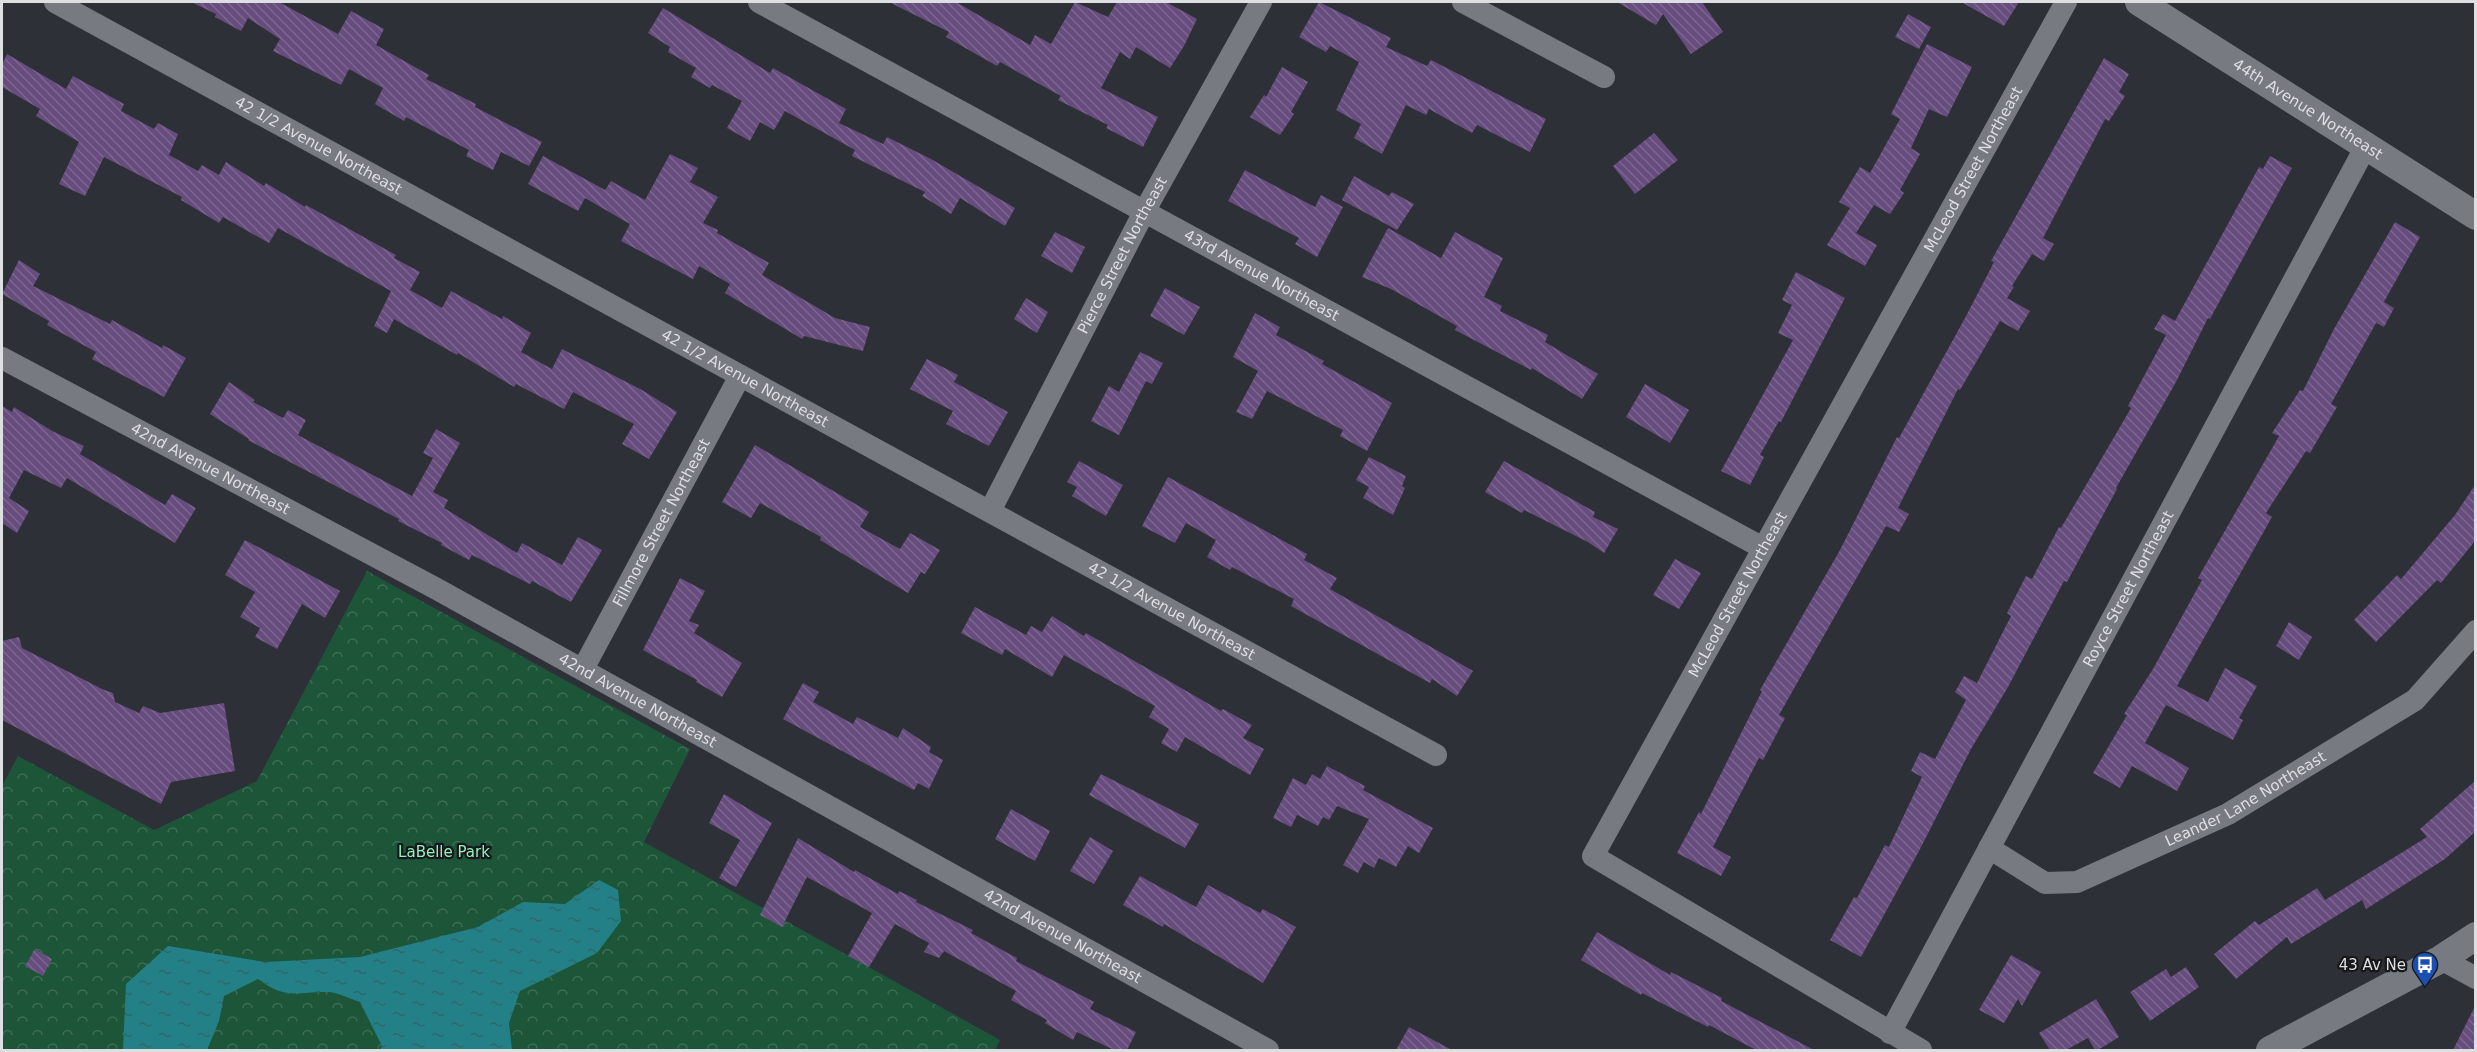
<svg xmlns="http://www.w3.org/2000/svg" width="2477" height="1052" viewBox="0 0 2477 1052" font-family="'DejaVu Sans',sans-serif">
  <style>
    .park { fill: url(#park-crowns) }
    .water { fill: url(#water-ripples) }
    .building { fill: url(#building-back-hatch) }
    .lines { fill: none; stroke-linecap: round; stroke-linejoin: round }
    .minor { stroke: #777a81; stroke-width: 22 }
    .tertiary { stroke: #777a81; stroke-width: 28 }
    .labels { text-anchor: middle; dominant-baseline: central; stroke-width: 4.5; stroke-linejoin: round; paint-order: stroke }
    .street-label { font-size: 15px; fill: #dddfe2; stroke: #17181b }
    .park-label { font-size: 15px; fill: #94efbb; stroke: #17181b }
    .poi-label { font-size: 15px; fill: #dddfe2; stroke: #17181b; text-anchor: end }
  </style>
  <defs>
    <pattern id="park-crowns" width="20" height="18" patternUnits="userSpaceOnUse" patternTransform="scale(1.5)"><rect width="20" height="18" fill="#1c5538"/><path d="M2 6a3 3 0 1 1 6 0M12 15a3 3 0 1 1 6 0" fill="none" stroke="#3d6d54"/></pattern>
    <pattern id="water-ripples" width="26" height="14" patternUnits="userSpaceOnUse" patternTransform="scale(1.5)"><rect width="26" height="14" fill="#238087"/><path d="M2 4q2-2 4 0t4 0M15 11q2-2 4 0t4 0" fill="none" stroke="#2f686c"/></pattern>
    <pattern id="building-back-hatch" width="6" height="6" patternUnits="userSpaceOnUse" patternTransform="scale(1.5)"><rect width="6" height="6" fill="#674c7e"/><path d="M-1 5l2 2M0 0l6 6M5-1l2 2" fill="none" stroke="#7c6590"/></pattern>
  </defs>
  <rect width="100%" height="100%" fill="#2d3036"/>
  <polygon class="park" points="367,571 690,749 644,842 1000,1040 995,1050 2,1050 2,786 18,756 154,830 257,781"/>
  <path class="water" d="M 599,880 L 618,890 L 621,921 L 597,953 L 520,991 L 509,1023 L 512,1050 L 380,1050 L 382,1046 L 360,1002 C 350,999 339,993 329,992 C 297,991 287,1001 258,979 L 224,996 L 219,1021 L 207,1050 L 123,1050 L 126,984 L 168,946 L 265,962 L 360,957 L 478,927 L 523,902 L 565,904 Z"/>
  <g class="building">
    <polygon points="191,2 279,2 338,34 351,11 384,29 376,45 429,75 426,79 476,104 475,107 542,142 529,166 501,152 493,170 466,156 469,150 406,117 404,121 375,104 383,88 349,69 341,85 273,51 280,39 248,18 241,31 215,17 216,14"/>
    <polygon points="889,2 956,2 1030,45 1035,35 1051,44 1075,2 1108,17 1117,2 1166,2 1197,19 1184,46 1170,68 1136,47 1130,59 1120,52 1101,88 1158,117 1143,147 1106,128 1108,125 1058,100 1061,96 1000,62 997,66 946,37 949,32"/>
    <polygon points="1319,2 1391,38 1386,47 1427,66 1431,60 1546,119 1530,152 1477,125 1472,133 1429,109 1426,115 1406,105 1382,154 1354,138 1361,124 1336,110 1359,62 1330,46 1326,52 1299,37"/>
    <polygon points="1617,2 1702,2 1723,32 1691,54 1663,14 1656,25"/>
    <polygon points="1961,2 2019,2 2004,26"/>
    <polygon points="663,8 770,73 773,68 846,109 839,123 883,144 887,137 931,159 1015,208 1005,226 960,198 951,214 922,196 925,192 852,156 855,150 785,111 774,130 760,122 750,141 727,128 742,101 712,85 710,88 691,77 696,68 668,52 670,47 648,33"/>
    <polygon points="1908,14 1931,27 1919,49 1895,37"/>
    <polygon points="1927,44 1972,67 1947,117 1929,109 1911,148 1920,154 1900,190 1904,193 1890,214 1874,205 1856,233 1877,245 1865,266 1827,245 1850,208 1839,202 1860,167 1870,173 1900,119 1891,114"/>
    <polygon points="7,54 66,89 73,76 124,104 121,111 154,129 158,123 178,134 169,155 198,171 202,165 219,175 226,162 264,186 266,183 305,207 306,205 396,255 394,258 420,272 410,290 442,308 451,291 502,319 503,316 531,333 521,352 552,369 562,349 642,390 677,412 649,459 622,444 634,424 573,392 564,409 516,384 514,387 458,353 457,355 394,319 387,333 374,326 391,291 278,228 269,243 223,217 219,223 181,200 182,197 104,157 85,196 59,184 79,142 36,116 40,109 2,87 2,65"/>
    <polygon points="2104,58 2129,74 2119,92 2125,96 2109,121 2105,119 2043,238 2054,244 2044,261 2032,254 2012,286 2014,287 2007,298 2030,311 2018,331 2000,321 1960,390 1958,389 1898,508 1909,514 1899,532 1886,526 1779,715 1785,718 1763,760 1759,758 1713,847 1731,857 1721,876 1677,853 1699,812 1701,814 1762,691 1760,690 1840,550 1897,437 1899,438 1965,318 1994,262 1991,261"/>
    <polygon points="1282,67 1308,82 1291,112 1294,114 1280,135 1250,117 1264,95 1266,97"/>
    <polygon points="1654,133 1678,160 1635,194 1613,166"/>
    <polygon points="670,154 698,168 690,182 718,197 703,223 718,230 717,233 769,263 762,275 835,318 870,327 863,351 804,336 802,339 725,293 730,284 699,266 693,279 621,241 630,224 585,198 578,211 528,184 543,156 605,190 611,181 645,200"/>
    <polygon points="2270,156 2292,168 2210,319 2208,318 2176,382 2116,488 2117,489 2067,582 2064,581 2008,687 1971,749 1919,851 1861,957 1830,940 1854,897 1857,898 1885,845 1889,847 1922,777 1911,771 1920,752 1935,759 1966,700 1955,692 1964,676 1977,683 2011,616 2007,613 2026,576 2032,579 2059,527 2061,528 2131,408 2128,406 2166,335 2154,329 2163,314 2175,321 2259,167 2263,169"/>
    <polygon points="1245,170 1315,207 1321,195 1343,207 1317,257 1295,244 1299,238 1228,201"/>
    <polygon points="1354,176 1389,196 1392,192 1414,204 1397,230 1342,200"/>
    <polygon points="2395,222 2420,237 2384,302 2394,308 2384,327 2376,323 2331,404 2337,407 2310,453 2306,451 2266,513 2272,517 2177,686 2208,702 2225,668 2257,686 2239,718 2243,720 2233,740 2166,705 2145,743 2189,768 2177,791 2132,766 2120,788 2093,773 2127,715 2124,714 2153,669 2202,580 2198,578 2279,436 2272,433 2300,390 2303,391 2334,329"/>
    <polygon points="1388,228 1441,258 1455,232 1503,258 1484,297 1502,306 1500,311 1548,335 1545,342 1598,374 1582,399 1532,368 1531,370 1455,330 1457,326 1391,289 1362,277"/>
    <polygon points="1055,232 1085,247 1072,273 1041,256"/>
    <polygon points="19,260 40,274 33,286 110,324 112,320 162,348 163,345 186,358 164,397 92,359 96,352 47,325 49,321 2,294"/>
    <polygon points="1796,272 1845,298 1781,422 1779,421 1760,455 1764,457 1750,485 1721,471 1793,340 1778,333 1792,305 1782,300"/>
    <polygon points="1165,288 1200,307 1184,335 1150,316"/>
    <polygon points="1026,298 1048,312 1037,333 1014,319"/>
    <polygon points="1255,313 1280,327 1276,335 1324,361 1322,364 1392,403 1367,451 1340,436 1343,430 1267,391 1252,419 1236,412 1258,371 1233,357"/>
    <polygon points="1140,352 1163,363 1152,384 1146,381 1119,435 1091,421 1109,386 1119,392"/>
    <polygon points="927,359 958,375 954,382 1008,412 989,446 946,424 953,411 910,389"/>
    <polygon points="229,382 255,400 253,402 283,418 288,410 306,420 298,435 412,496 433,458 423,453 436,429 460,443 433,492 448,500 444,508 517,553 522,543 562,565 578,537 602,550 571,602 532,581 530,584 472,555 469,560 441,545 442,543 398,521 399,519 248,440 249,439 210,414"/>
    <polygon points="1645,384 1689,410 1670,443 1626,417"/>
    <polygon points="2,406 12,412 14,407 52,431 84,446 80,454 165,505 172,494 196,508 175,543 67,478 61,488 24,470 9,498 29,511 17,533 2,523"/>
    <polygon points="755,445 869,512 860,527 900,549 910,533 940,550 925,574 921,572 908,593 820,540 821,537 760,503 751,518 722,502"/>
    <polygon points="1369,457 1406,476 1402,486 1405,488 1393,515 1363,498 1369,487 1356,480"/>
    <polygon points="1079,461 1123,485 1106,516 1072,496 1077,487 1067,482"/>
    <polygon points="1504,461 1595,512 1593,517 1618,529 1604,553 1588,542 1524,510 1522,513 1485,492"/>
    <polygon points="1168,477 1307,554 1304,560 1337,578 1330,589 1473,671 1457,696 1432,679 1430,683 1291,606 1294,599 1232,567 1230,570 1207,557 1216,540 1186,523 1175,543 1142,526"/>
    <polygon points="2475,485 2475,541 2441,583 2437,580 2376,642 2354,620 2397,575 2401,579 2455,515"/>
    <polygon points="245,540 340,591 325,618 302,604 277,649 255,637 260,628 240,617 255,592 225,575"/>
    <polygon points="1675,559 1701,573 1679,609 1653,595"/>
    <polygon points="680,578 705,591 689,621 699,625 694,633 742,663 722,697 696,682 697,680 643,650"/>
    <polygon points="975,607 1026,635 1031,626 1042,632 1052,616 1084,636 1086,633 1221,711 1223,709 1252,725 1243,738 1264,749 1250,775 1185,737 1177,752 1161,743 1169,729 1149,717 1155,706 1064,655 1052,677 1005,649 1002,655 961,633"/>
    <polygon points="2289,622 2312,637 2299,660 2276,646"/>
    <polygon points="19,637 22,648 102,689 113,693 115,702 139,713 143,706 160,713 224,703 235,771 171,782 161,804 2,720 2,641"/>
    <polygon points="803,683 819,692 813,702 853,724 857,717 898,738 903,728 931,747 929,752 943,760 929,789 918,783 914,790 783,719"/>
    <polygon points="1327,766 1365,786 1363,790 1433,828 1419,853 1408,846 1396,867 1379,858 1374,868 1364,862 1358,873 1343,865 1369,819 1337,806 1329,820 1323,817 1318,826 1297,815 1291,827 1273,818 1293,778 1306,785 1312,774 1320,779"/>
    <polygon points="1101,774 1199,824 1185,848 1089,795"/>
    <polygon points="2475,781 2475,832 2445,859 2366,909 2362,900 2291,944 2287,937 2236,979 2214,954 2255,921 2259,925 2317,888 2325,900 2427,837 2420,829"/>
    <polygon points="724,794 772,823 736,887 719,878 740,840 709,823"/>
    <polygon points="1011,809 1050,831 1035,861 995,839"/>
    <polygon points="1090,837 1113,851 1094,884 1070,871"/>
    <polygon points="798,838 854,872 855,870 898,894 899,891 917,900 916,902 973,930 971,933 1017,958 1016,961 1094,1002 1090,1009 1136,1032 1127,1050 1114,1050 1077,1032 1073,1040 1045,1023 1047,1020 1011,1000 1016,991 944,951 939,958 924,952 929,943 895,924 869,967 848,956 872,913 807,877 782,927 760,915"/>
    <polygon points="1140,876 1196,907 1208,885 1260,913 1263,909 1296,927 1263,983 1164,924 1163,927 1123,905"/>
    <polygon points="1597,932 1670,975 1671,972 1722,998 1721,1001 1814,1050 1756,1050 1709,1025 1708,1027 1642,993 1641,995 1581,960"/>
    <polygon points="35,949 52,959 43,976 25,966"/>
    <polygon points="2011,955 2041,972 2022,1006 2018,999 2004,1023 1979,1010"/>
    <polygon points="2186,967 2199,987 2150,1021 2130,992 2166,969 2171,977"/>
    <polygon points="2096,999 2119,1037 2098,1050 2095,1050 2088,1038 2066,1050 2050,1050 2039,1033"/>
    <polygon points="2475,1006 2475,1050 2453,1050"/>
    <polygon points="1409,1027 1452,1050 1396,1050"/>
  </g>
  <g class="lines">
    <g class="minor">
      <path id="s1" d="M 55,2 L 1436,755"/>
      <path id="s2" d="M 759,2 L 1763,548"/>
      <polyline points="1463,2 1604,77"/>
      <path id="s3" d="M 2,358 L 435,588 L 1268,1050"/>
      <path id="s4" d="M 990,511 L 1144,212 L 1261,2"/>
      <path id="s5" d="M 583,669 L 740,376"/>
      <path id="s6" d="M 1989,848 L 2045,883 L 2077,882 L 2228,814 L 2415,700 L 2476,631"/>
      <polyline points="2441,959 2476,978"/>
      <path id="s7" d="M 1890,1033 L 2366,146"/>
      <path id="s8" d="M 1921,1050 L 1593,856 L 2066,2"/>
    </g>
    <g class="tertiary">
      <path id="s9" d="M 2139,2 L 2476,216"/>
      <polyline points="2270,1050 2441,959 2476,936"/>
    </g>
  </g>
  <defs>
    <symbol id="bus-pin" viewBox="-11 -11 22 30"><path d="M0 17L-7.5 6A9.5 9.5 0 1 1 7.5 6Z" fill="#1a4fb4" stroke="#17181b"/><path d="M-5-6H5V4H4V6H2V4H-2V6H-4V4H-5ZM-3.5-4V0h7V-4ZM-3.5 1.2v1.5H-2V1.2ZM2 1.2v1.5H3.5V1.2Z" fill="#fff"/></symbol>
  </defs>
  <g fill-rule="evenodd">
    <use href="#bus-pin" x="2410" y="950" width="30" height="40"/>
  </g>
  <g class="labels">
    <g class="street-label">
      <text stroke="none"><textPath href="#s9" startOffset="200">44th Avenue Northeast</textPath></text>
      <text stroke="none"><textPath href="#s1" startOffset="300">42 1/2 Avenue Northeast</textPath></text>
      <text stroke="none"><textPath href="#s8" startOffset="1166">McLeod Street Northeast</textPath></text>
      <text stroke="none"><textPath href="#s4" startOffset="288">Pierce Street Northeast</textPath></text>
      <text stroke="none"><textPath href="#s2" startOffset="572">43rd Avenue Northeast</textPath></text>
      <text stroke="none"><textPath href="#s1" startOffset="786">42 1/2 Avenue Northeast</textPath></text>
      <text stroke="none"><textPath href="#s3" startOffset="236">42nd Avenue Northeast</textPath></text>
      <text stroke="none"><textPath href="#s5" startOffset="166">Fillmore Street Northeast</textPath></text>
      <text stroke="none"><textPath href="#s7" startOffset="504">Royce Street Northeast</textPath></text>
      <text stroke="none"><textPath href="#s8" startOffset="680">McLeod Street Northeast</textPath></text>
      <text stroke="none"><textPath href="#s1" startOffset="1272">42 1/2 Avenue Northeast</textPath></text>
      <text stroke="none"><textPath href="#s3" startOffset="722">42nd Avenue Northeast</textPath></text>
      <text stroke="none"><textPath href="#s6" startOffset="286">Leander Lane Northeast</textPath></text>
      <text stroke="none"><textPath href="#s3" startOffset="1208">42nd Avenue Northeast</textPath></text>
    </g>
    <g class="park-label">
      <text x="444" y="852">LaBelle Park</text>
    </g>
    <g class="poi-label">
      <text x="2406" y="965">43 Av Ne</text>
    </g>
  </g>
  <rect width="2477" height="1052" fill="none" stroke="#dddfe2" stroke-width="6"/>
</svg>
